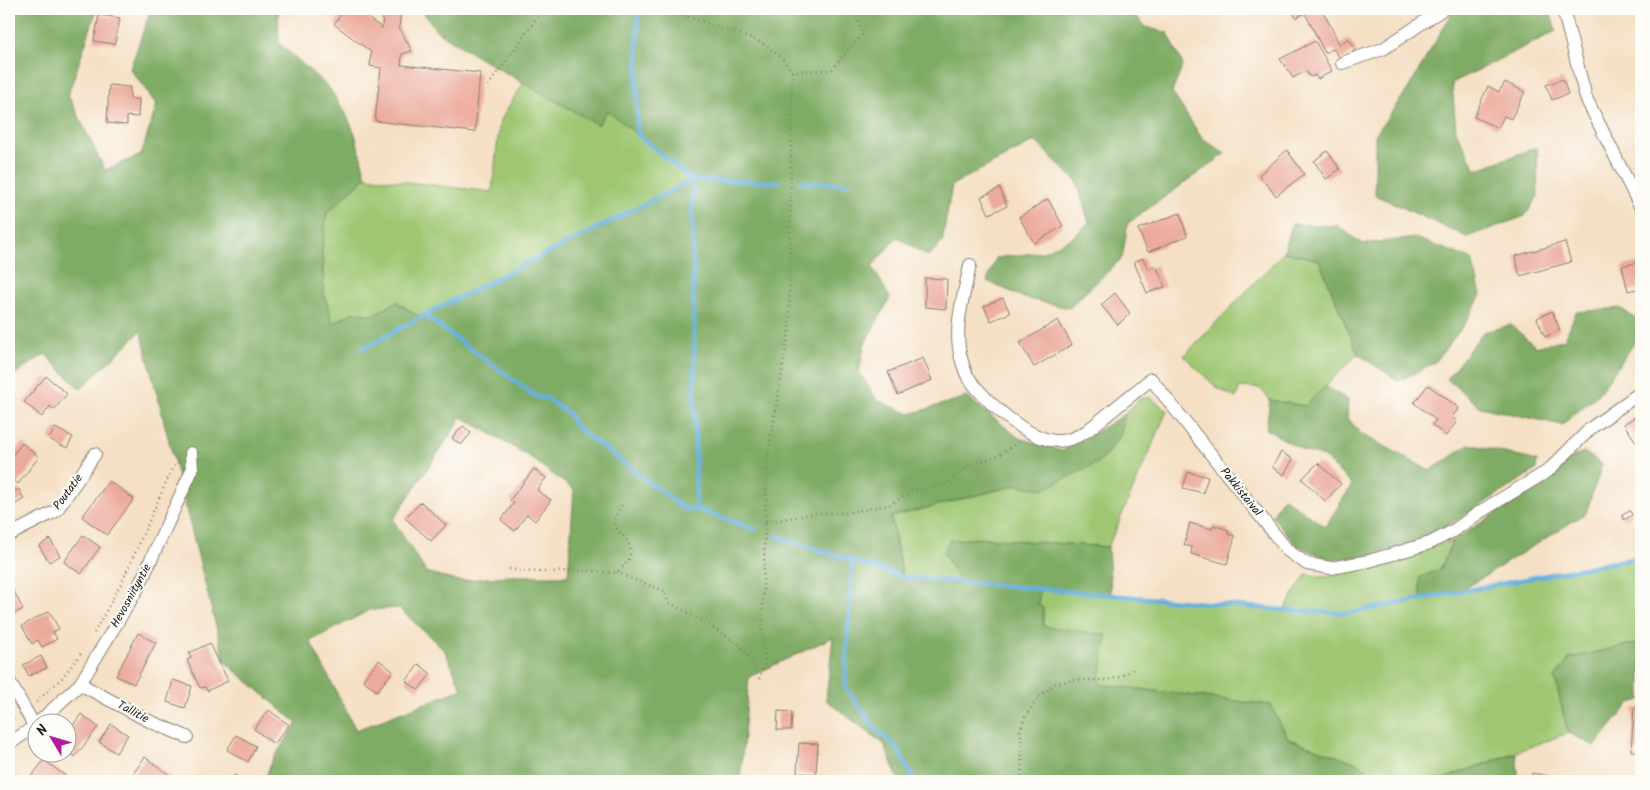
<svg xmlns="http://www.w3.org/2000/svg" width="1650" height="790" viewBox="0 0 1650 790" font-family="Kalam,sans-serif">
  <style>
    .green { fill: #9fc773; stroke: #5e7248 }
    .forest { fill: #7fac65; stroke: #4e6440; fill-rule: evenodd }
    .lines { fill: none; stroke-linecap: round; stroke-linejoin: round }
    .stream { stroke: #66b0de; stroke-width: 4.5 }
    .building { fill: #ecaa9c }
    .street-casing { stroke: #887e70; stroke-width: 14 }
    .path { stroke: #887e70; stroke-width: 2.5; stroke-dasharray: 1 4; stroke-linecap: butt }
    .street { stroke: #fff; stroke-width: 12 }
    .labels { text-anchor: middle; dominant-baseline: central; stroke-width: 4.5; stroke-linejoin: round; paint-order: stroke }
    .street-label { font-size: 12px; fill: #1c1c1c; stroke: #fdfcf7 }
  </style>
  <rect width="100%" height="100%" fill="#fdfcf7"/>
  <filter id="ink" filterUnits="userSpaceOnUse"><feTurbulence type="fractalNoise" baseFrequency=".02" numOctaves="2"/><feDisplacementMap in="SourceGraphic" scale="10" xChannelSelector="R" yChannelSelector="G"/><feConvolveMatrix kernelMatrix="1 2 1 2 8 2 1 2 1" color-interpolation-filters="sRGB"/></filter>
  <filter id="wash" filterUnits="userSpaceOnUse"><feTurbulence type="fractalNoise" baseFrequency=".0096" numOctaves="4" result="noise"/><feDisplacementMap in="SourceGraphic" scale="20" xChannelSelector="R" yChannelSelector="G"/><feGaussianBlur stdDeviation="1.12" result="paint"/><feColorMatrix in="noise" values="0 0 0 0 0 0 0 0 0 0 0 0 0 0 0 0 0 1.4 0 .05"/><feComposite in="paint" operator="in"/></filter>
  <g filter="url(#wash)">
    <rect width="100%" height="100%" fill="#f5e0c5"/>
    <g class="green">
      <polygon points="524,82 597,124 607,110 692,180 419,317 397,302 372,315 354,312 332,324 324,293 322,249 327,213 366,177 492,192 500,121"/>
      <polygon points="1284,252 1319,260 1358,354 1305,406 1270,400 1260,388 1240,387 1236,398 1217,388 1184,356"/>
      <polygon points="1150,397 1167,411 1108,547 984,538 943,552 959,581 903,577 891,517 1017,485 1044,489 1120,436 1125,414 1139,399"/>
      <polygon points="1452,541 1441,568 1420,578 1421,599 1641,557 1641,642 1570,658 1555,678 1568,733 1437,781 1381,781 1360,764 1289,739 1270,705 1098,684 1043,626 1043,608 1038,604 1040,589 1284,610 1306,574 1328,577"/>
    </g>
    <g class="forest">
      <path d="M 9,9 L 97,9 L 68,95 L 105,170 L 141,155 L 157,105 L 130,69 L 151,9 L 278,9 L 279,43 L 329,88 L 345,112 L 355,134 L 366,177 L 327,213 L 322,249 L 324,293 L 333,323 L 354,312 L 372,315 L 397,302 L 419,317 L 692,180 L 607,110 L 598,125 L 476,56 L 436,30 L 421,9 L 1131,9 L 1145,27 L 1168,33 L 1183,65 L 1172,92 L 1201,137 L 1225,154 L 1128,223 L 1122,258 L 1069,308 L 1025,298 L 987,281 L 996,258 L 1043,252 L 1072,238 L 1089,223 L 1077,182 L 1035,141 L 952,185 L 942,243 L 928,256 L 897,237 L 872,266 L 890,298 L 864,345 L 859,372 L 877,400 L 910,414 L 967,397 L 1019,438 L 1062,451 L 1093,434 L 1125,414 L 1120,436 L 1101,461 L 1044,489 L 1016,485 L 891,517 L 902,577 L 959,581 L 943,552 L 950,540 L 984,538 L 1108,547 L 1111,595 L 1040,589 L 1038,604 L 1043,608 L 1043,626 L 1107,635 L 1099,684 L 1270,705 L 1289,739 L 1360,764 L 1381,781 L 899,781 L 884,744 L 826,700 L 833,637 L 749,677 L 740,781 L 264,781 L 273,759 L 297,723 L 225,662 L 141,331 L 80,389 L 45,354 L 9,378 ZM 462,417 L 530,457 L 574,490 L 568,576 L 506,576 L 458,581 L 426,572 L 393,520 ZM 399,608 L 445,651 L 462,689 L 356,730 L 310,641 L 370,610 Z"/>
      <polygon points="1459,9 1549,9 1556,31 1452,83 1456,131 1476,170 1537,147 1538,196 1525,216 1467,237 1375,195 1375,135 1408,89 1452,13"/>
      <polygon points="1292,224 1338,226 1362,244 1415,238 1472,259 1481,295 1464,325 1435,362 1399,381 1358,354 1319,260 1284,252"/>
      <polygon points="1620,308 1641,322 1641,334 1598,394 1562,425 1480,407 1447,379 1483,332 1511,325 1536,347 1565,339 1576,312"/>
      <polygon points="1325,386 1348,400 1347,417 1360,433 1430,471 1469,444 1537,461 1536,470 1429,538 1367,556 1330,560 1296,545 1272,516 1283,497 1325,527 1352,485 1324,457 1304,451 1266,429 1270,400 1305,406"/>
      <polygon points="1584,452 1602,464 1586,513 1461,591 1421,599 1419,578 1441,568 1452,541 1533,490 1576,455"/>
      <polygon points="1641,642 1641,700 1630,703 1595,746 1568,733 1555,678 1570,658"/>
      <polygon points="1516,753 1519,781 1437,781"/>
    </g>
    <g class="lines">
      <g class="stream">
        <polyline points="638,9 637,134 692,180 696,509"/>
        <polyline points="800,182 849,184"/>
        <polyline points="424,315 537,397 546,398 569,414 575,426 684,509 696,509 755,529"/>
        <polyline points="362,349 424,315 692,180 779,182"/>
        <polyline points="776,536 903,577 1284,610 1349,613 1641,557"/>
        <polyline points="852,562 845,686 875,728 896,747 915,781"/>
      </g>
    </g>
    <g id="blocks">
      <g class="building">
        <polygon points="345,9 355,9 382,28 383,11 401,12 399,27 412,51 402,54 401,65 480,73 475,132 375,121 381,68 370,66 371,52 334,24"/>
        <polygon points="1291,9 1322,9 1340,45 1348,38 1356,49 1342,60 1333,49 1325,53 1305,13 1296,18"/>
        <polygon points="99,15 120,18 115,44 94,41"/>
        <polygon points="1315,41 1332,71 1318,79 1315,75 1310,77 1306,71 1293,78 1280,59"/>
        <polygon points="1563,79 1568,94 1552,100 1546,85"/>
        <polygon points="1505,82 1525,92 1511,119 1504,116 1498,128 1474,117 1488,86 1499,92"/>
        <polygon points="109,85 130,87 130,99 139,99 138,117 127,116 127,125 107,123"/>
        <polygon points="1287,150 1304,174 1276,196 1259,175"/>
        <polygon points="1327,151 1340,169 1326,179 1314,161"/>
        <polygon points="1000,188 1007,206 989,214 981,197"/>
        <polygon points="1048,199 1063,226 1034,243 1019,217"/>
        <polygon points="1180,213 1187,236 1148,252 1138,229"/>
        <polygon points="1565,242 1571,262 1520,276 1515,256"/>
        <polygon points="1143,258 1148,269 1156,265 1165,287 1147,293 1134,262"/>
        <polygon points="1641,262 1641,288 1628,291 1622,266"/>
        <polygon points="925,278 947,279 946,309 925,307"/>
        <polygon points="1115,293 1130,313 1118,325 1101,305"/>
        <polygon points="1003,298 1010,313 991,321 984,306"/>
        <polygon points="1552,311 1560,330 1545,337 1537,318"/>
        <polygon points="1058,320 1072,345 1034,367 1020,343"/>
        <polygon points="923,358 932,380 898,395 888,372"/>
        <polygon points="46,376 67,394 54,410 50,406 42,417 24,402"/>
        <polygon points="1428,385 1459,408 1452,417 1457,421 1446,436 1432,425 1436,420 1414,403"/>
        <polygon points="1639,414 1641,417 1641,438 1636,442 1624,424"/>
        <polygon points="463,426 471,433 461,445 452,438"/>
        <polygon points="55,428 73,437 67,448 49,439"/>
        <polygon points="22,443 39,457 18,484 9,477 9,460"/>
        <polygon points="1281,452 1293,459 1284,475 1272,467"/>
        <polygon points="1318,463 1341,484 1325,501 1302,479"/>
        <polygon points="534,469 546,478 537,490 551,500 535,521 527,514 515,531 501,520 514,503 510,500"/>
        <polygon points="1188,472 1208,477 1203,493 1183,488"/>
        <polygon points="109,481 134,499 107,535 82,517"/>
        <polygon points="19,489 24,499 9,508 9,495"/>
        <polygon points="421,502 446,525 431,541 405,518"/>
        <polygon points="1630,511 1632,515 1624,520 1622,515"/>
        <polygon points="1190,523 1212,529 1213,525 1229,530 1228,534 1235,536 1227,564 1191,554 1192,547 1184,545"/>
        <polygon points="83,535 100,547 81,574 64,562"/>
        <polygon points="50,539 60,556 49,562 39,546"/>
        <polygon points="9,582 23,609 9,616"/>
        <polygon points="49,611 59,629 53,632 57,639 42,647 38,640 32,644 22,626"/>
        <polygon points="138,633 156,643 134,684 116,676"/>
        <polygon points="210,643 228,681 207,691 205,687 200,688 187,660 191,658 189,653"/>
        <polygon points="41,656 47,668 29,676 23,665"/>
        <polygon points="379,660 393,671 377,691 363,680"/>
        <polygon points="419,664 431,674 418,690 406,681"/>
        <polygon points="173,680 192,686 185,708 167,702"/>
        <polygon points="1634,708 1641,708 1641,751 1631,751"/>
        <polygon points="269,710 289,725 274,744 254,729"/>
        <polygon points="778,711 792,712 791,730 777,730"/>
        <polygon points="81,714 98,727 75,757 68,751 68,732"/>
        <polygon points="111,724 128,735 116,753 99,742"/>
        <polygon points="236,735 256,746 248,762 227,750"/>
        <polygon points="799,743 818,744 816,774 797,773"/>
        <polygon points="145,757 172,777 169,781 128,781"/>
        <polygon points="44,760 67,777 63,781 28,781"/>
        <polygon points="1532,773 1571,780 1571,781 1531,781"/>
        <polygon points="235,775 243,781 230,781"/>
      </g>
    </g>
  </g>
  <g filter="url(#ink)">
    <use href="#blocks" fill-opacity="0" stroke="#887e70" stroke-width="1"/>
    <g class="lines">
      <defs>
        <g id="street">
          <polyline points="1563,9 1586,98 1641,208"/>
          <polyline points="1342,63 1383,49 1443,9"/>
          <path d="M 970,265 C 965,292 955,321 959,348 C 960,356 964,370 968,377 C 985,401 1028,441 1059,441 C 1069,441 1079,436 1087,431 L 1151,379 L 1288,551 L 1307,564 L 1331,568 L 1369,561 L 1430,543 L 1453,531 L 1483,510 L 1548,471 L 1591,428 L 1641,392"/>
          <polyline points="9,535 56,511 95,454"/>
          <polyline points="9,681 35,727"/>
          <polyline points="80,684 147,720 187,737"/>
          <polyline points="39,722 80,684 138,588 192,470 191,453"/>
          <polyline points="9,744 38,724"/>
        </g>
      </defs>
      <use href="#street" class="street-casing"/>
      <g class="path">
        <polyline points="664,9 751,38 767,46 781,57 792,71 831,70 863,34 854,9"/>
        <polyline points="488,86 543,9"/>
        <polyline points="766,522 818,513 845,513 889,505 914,490 944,485 959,475 971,464 999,456 1014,444 1020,441"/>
        <path d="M 509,569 C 537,574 559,571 587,571 C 597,570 609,575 618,571 C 623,568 628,562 630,556 C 634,531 601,535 622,505"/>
        <polyline points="617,572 624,576 665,591 668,602 694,616 740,645 752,662 759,678"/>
        <polyline points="94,633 122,582 172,469 179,463"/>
        <polyline points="759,679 765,664 762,630 767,460 789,330 792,71"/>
        <polyline points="36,702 62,678 83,651"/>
        <polyline points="9,722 16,717"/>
        <polyline points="1021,781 1022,744 1020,730 1026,715 1040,696 1056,683 1075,680 1106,680 1120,677 1136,668"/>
      </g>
      <use href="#street" class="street"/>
    </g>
  </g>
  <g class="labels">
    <g class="street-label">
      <text transform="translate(68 492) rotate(-54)">Poutatie</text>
      <text transform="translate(1241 492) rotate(51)">Pakkistaival</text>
      <text transform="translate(131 596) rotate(-61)">Hevosniityntie</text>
      <text transform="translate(133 712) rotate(28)">Tallitie</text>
    </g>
  </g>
  <rect width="1650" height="790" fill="none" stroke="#fdfcf7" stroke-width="30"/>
  <g transform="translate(52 738) rotate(308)"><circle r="24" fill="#fdfcf7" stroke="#a3a29f"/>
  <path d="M0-4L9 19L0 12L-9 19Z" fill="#b5179e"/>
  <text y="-8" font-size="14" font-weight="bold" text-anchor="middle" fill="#1c1c1c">N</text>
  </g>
</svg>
